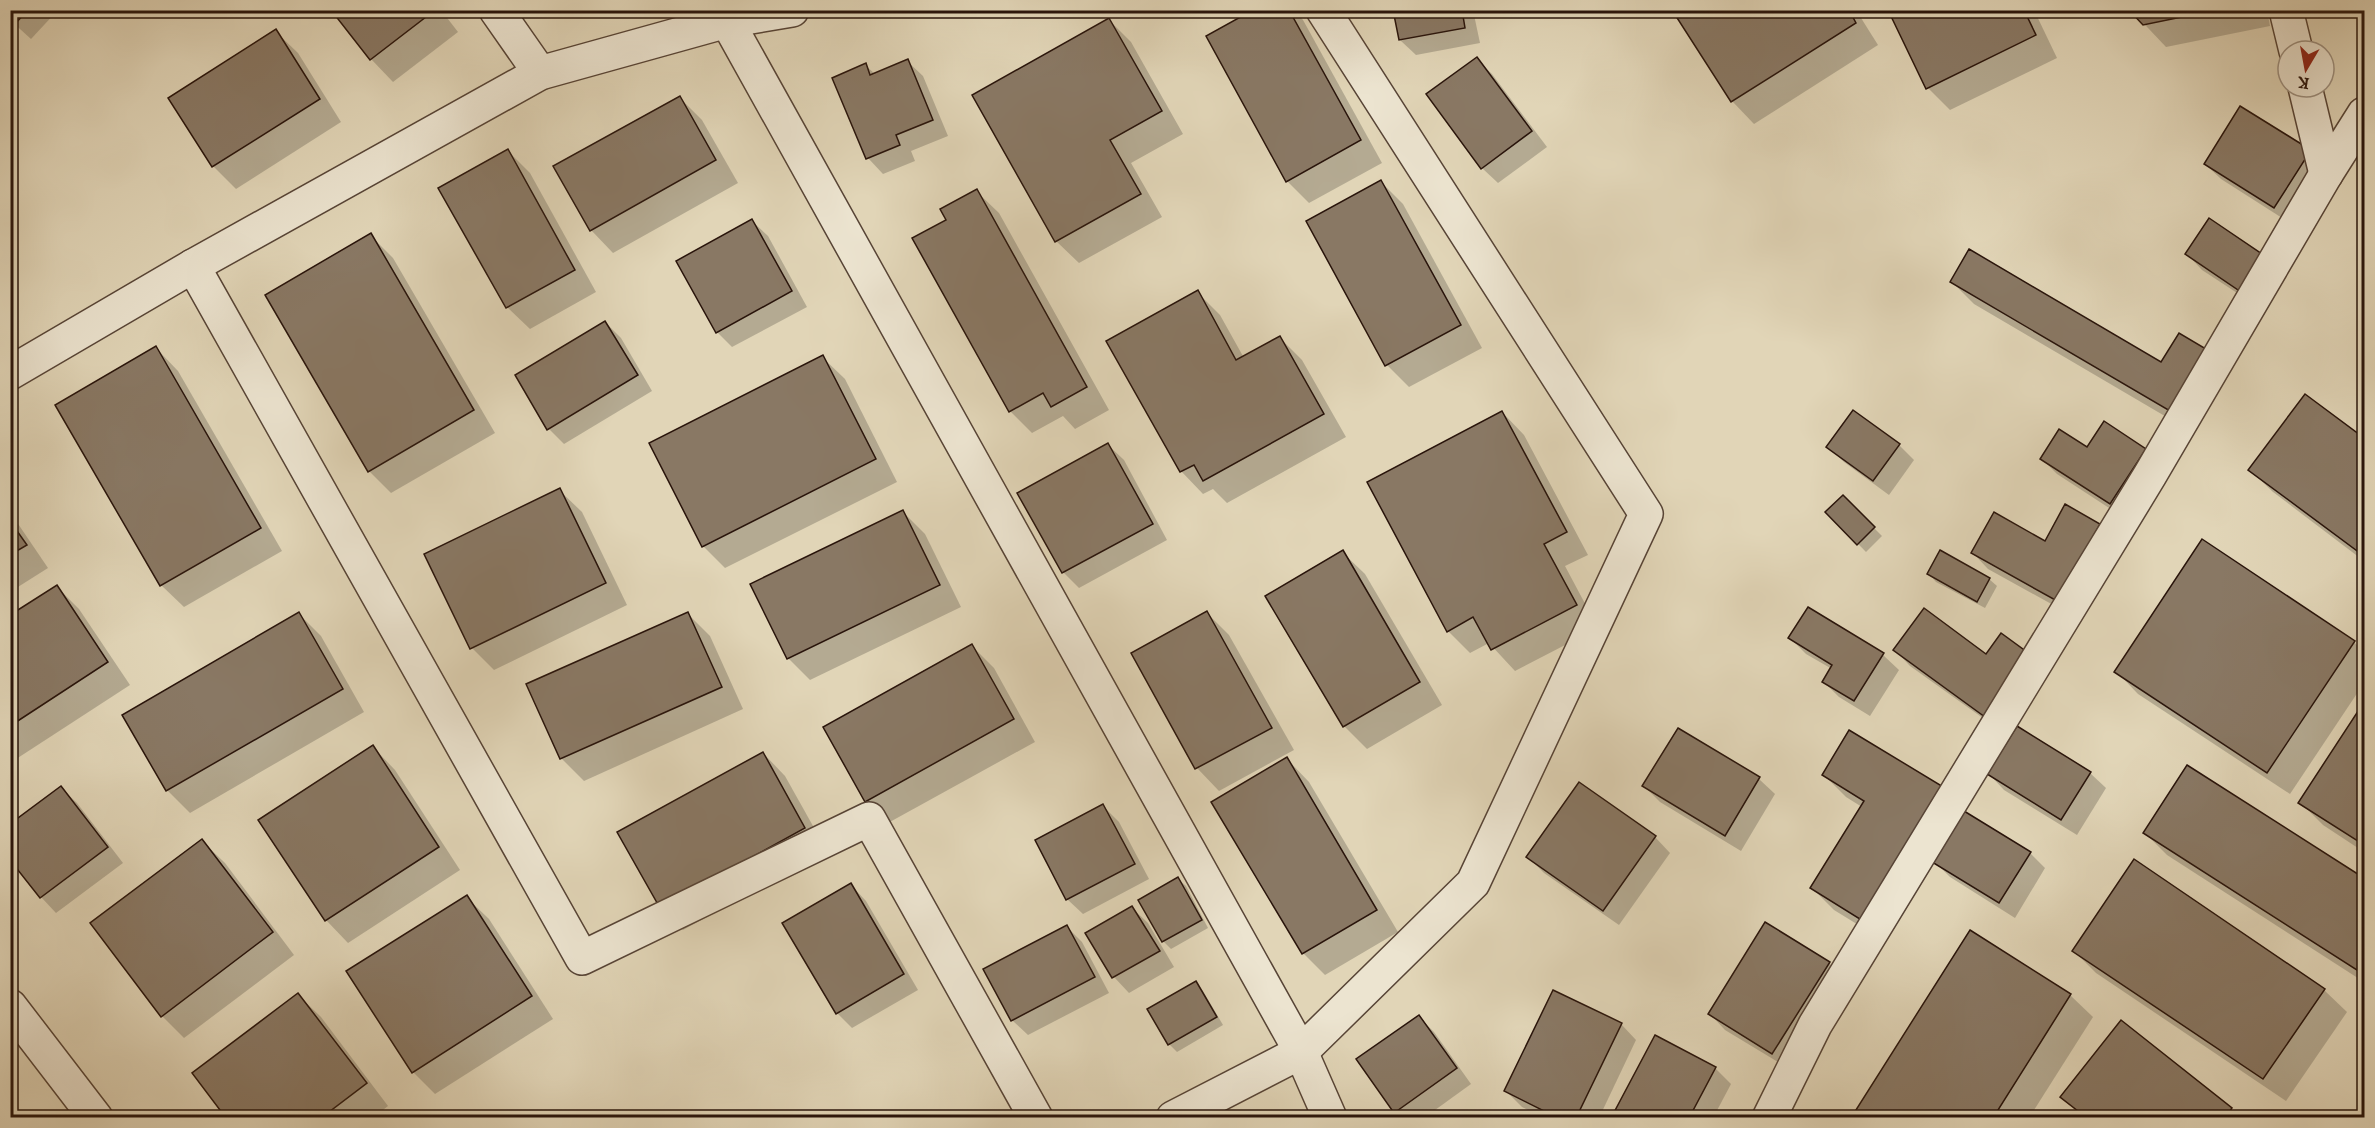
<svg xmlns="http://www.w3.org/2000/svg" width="2375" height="1128" viewBox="0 0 2375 1128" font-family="'IM FELL English',serif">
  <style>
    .shadow { fill: #0003 }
    .building { fill: #897864; stroke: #29140b; stroke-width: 1.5 }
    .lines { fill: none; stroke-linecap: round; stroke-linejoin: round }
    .minor-casing { stroke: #574436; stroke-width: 36 }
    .minor { stroke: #ece4d0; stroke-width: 33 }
  </style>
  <rect width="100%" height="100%" fill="#e1d5b7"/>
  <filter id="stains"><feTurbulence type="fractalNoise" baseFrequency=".00333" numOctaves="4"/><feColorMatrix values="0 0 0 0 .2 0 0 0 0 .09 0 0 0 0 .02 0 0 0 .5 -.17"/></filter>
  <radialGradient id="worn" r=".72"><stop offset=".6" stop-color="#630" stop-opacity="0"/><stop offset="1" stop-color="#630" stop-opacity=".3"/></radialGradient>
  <g class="shadow">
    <polygon points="10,10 58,10 31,39 10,20"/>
    <polygon points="333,10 441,10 458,32 393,82 371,59"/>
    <polygon points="1257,10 1294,10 1303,20 1382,163 1309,203 1287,181"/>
    <polygon points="1394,10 1473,10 1480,43 1416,55 1400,40"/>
    <polygon points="1674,10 1856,10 1878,45 1754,124 1732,101"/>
    <polygon points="1890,10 2034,10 2057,58 1950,110 1928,88"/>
    <polygon points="2131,10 2267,10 2270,26 2166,47"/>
    <polygon points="1109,20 1131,42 1183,134 1131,163 1162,217 1079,263 1056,241"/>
    <polygon points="275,31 298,53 341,122 236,189 213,166"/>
    <polygon points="1476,59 1492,74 1547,147 1498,183 1482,168"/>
    <polygon points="907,61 923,76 948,136 911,151 915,161 883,174 868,158 865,65 875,74"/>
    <polygon points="679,97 702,120 738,183 613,253 591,230"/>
    <polygon points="2241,108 2325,167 2290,223 2221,179 2205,164"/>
    <polygon points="507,150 530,173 596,292 530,329 507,307"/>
    <polygon points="1381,182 1403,204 1482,348 1409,387 1387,365"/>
    <polygon points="976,191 999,213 1109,410 1075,429 1063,416 1032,433 1010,411 948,220"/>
    <polygon points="752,221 768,236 807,307 732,347 717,332"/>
    <polygon points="370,235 393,258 495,433 391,493 369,471"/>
    <polygon points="2187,254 2283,275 2260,308 2202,270"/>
    <polygon points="1952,282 2162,365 2192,432 1974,304"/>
    <polygon points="1197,292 1220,315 1244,358 1280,338 1302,360 1346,437 1227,503 1213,489 1203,494 1181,471"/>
    <polygon points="605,322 621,338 652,391 564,444 549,429"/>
    <polygon points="156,348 178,371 282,551 184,607 161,585"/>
    <polygon points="822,357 845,379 897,482 725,568 703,546"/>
    <polygon points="2305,396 2364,440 2364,561 2273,492 2250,470"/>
    <polygon points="1502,412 1524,435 1588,555 1565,566 1598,628 1515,671 1489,643 1470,653 1448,631"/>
    <polygon points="1108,445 1124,460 1167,540 1079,588 1063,572"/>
    <polygon points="1899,445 1914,460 1889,495 1844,462 1828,447"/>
    <polygon points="2087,449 2145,450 2160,465 2126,519 2057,474 2042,459"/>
    <polygon points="559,490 582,512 627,605 494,670 472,648"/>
    <polygon points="1843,497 1882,536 1866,552 1827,512"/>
    <polygon points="10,512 48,568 10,592"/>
    <polygon points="903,512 925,534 961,607 810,680 788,658"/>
    <polygon points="2099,525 2115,541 2073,616 1988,569 1973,553 2045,543"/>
    <polygon points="2202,542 2354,642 2364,653 2364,683 2290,794 2138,694 2116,671"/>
    <polygon points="1342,552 1365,574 1442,705 1367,749 1344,726"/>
    <polygon points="1929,574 1989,579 1997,586 1985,608 1936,582"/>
    <polygon points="57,587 79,609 130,685 10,763 10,617"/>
    <polygon points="1808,609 1883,655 1899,670 1870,716 1839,697 1824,682 1832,669 1806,654 1790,638"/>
    <polygon points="1207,613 1229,635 1294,750 1219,791 1197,768 1133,654"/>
    <polygon points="299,614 321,636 364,712 190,813 168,791 124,716"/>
    <polygon points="688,614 710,636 743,709 584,781 561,758"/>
    <polygon points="972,646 994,668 1035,742 888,823 866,801"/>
    <polygon points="1895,650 1986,656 2001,731 1910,666"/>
    <polygon points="2364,705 2364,852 2323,825 2300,802"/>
    <polygon points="1679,730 1759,779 1775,794 1741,851 1660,802 1644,786"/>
    <polygon points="373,747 395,770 460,870 348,943 326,920"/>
    <polygon points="763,753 785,776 827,851 683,930 661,907"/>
    <polygon points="1287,759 1309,782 1398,932 1325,975 1303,953"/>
    <polygon points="2187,767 2364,880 2364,982 2167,855 2145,833"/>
    <polygon points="2090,773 2106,788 2077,835 2004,790 1989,774"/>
    <polygon points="1823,774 1944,789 1966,811 1965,813 2030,853 2045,868 2015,918 1950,877 1935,862 1886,942 1834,910 1812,888 1862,807 1846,797"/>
    <polygon points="61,788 77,803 123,863 56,913 41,897"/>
    <polygon points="1103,806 1119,822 1149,879 1083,914 1067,899"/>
    <polygon points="1655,837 1670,853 1619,925 1544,873 1528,857"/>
    <polygon points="202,841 225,863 294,955 184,1038 162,1016"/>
    <polygon points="1178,879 1186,886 1208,928 1171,949 1163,941"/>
    <polygon points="851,885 866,901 918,990 852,1028 837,1013"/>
    <polygon points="466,897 489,919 553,1019 435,1094 413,1072"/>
    <polygon points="1132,908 1148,923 1174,967 1129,993 1114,977 1087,934"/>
    <polygon points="1066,926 1082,942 1109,993 1028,1035 1012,1020"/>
    <polygon points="2074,951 2324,990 2347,1012 2286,1101 2096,973"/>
    <polygon points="1829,963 1844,979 1788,1068 1725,1030 1710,1014"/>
    <polygon points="1196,983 1203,991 1223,1025 1177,1052 1169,1044"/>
    <polygon points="298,995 321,1017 388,1106 373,1118 228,1118"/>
    <polygon points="2070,995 2093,1017 2029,1118 1860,1118 1856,1113"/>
    <polygon points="1419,1017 1434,1032 1471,1084 1424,1118 1401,1118 1395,1112"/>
    <polygon points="1621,1024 1636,1040 1599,1118 1544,1118 1522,1107 1506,1091"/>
    <polygon points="1715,1068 1731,1084 1713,1118 1612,1118"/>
    <polygon points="2062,1096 2231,1109 2240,1118 2083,1118"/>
  </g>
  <g class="building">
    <polygon points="10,10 28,10 14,25 10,21"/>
    <polygon points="331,10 435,10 370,60"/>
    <polygon points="1253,10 1289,10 1361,140 1286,182 1206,36"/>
    <polygon points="1393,10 1462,10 1465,28 1399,40"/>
    <polygon points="1672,10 1849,10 1856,23 1731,102"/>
    <polygon points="1888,10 2024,10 2036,35 1926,89"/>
    <polygon points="2129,10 2216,10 2143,25"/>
    <polygon points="1109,18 1162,111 1110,140 1141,194 1055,242 972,95"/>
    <polygon points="276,29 320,99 212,167 168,98"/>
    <polygon points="1477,57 1532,131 1481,169 1426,94"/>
    <polygon points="908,59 933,120 896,135 900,145 866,159 832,78 866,63 870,75"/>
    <polygon points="680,96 716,160 590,231 553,166"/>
    <polygon points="2240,106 2311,150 2274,208 2204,164"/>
    <polygon points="508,149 575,270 506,308 438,188"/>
    <polygon points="1381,180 1461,325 1385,366 1306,221"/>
    <polygon points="977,189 1087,387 1051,407 1043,393 1009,412 912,238 946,220 940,209"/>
    <polygon points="2209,218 2268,258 2244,294 2185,254"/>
    <polygon points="752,219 792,291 716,333 676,261"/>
    <polygon points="371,233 474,410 368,472 265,295"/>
    <polygon points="1969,249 2161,362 2179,333 2206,349 2170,411 1950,282"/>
    <polygon points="1198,290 1236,360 1280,336 1324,414 1203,481 1194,465 1180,472 1106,341"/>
    <polygon points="605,321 638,375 547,430 515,375"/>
    <polygon points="156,346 261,528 160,586 55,405"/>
    <polygon points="823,355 876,459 702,547 649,443"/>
    <polygon points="2305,394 2364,438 2364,556 2248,470"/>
    <polygon points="1853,410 1900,444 1873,481 1826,447"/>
    <polygon points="1502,411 1567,532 1544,544 1577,605 1491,650 1473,617 1447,632 1367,482"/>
    <polygon points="2104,421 2146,449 2110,504 2040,459 2059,429 2087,447"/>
    <polygon points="1108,443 1153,524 1062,573 1017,493"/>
    <polygon points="560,488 606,583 470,649 424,554"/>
    <polygon points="1843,495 1875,527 1857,545 1825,512"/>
    <polygon points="2065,504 2100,524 2057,601 1971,553 1994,512 2045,541"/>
    <polygon points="903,510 940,585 787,659 750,584"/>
    <polygon points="10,521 27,545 10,555"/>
    <polygon points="2202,539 2355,641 2267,773 2114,672"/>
    <polygon points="1343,550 1420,682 1343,727 1265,596"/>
    <polygon points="1940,550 1990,578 1977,602 1927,574"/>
    <polygon points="57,585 108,662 10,726 10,615"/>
    <polygon points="1808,607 1884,653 1854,701 1822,682 1832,665 1788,638"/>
    <polygon points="1924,608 1986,654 2001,633 2031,655 1985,717 1893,650"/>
    <polygon points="1207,611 1272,728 1195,769 1131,653"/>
    <polygon points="299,612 343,689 166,791 122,715"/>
    <polygon points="688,612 722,687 560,759 526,684"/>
    <polygon points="972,644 1014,719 865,802 823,727"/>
    <polygon points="2364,702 2364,845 2298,803"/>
    <polygon points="2017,726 2091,772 2061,820 1987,774"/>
    <polygon points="1678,728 1760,777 1725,836 1642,786"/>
    <polygon points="1849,730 1945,788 1863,921 1810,888 1864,801 1822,775"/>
    <polygon points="373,745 439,847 325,921 258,820"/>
    <polygon points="763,752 805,828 660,908 617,832"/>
    <polygon points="1287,757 1377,910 1302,954 1211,802"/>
    <polygon points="2187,765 2364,878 2364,966 2360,972 2143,833"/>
    <polygon points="1579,782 1656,836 1603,911 1526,857"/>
    <polygon points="61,786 108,847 40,898 10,860 10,824"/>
    <polygon points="1103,804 1135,864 1066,900 1035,840"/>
    <polygon points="1964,811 2031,852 1999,903 1932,862"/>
    <polygon points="202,839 273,932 161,1017 90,923"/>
    <polygon points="2134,859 2325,989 2263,1079 2072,951"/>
    <polygon points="1178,877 1202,920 1162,942 1138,900"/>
    <polygon points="851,883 904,974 836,1014 782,923"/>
    <polygon points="467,895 532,996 412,1073 346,971"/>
    <polygon points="1132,906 1160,951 1112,978 1085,933"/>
    <polygon points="1765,922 1830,962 1772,1054 1708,1014"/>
    <polygon points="1067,925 1095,977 1011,1021 983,969"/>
    <polygon points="1970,930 2071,994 1993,1118 1861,1118 1854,1113"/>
    <polygon points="1196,981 1217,1017 1168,1045 1147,1009"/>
    <polygon points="1553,990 1622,1023 1576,1118 1558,1118 1504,1091"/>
    <polygon points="298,993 367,1083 321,1118 226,1118 192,1073"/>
    <polygon points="1419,1015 1457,1068 1394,1113 1356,1059"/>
    <polygon points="2121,1020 2232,1108 2225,1118 2087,1118 2060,1097"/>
    <polygon points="1655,1035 1716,1067 1689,1118 1611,1118"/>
  </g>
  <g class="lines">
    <defs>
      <g id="minor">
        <polyline points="496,10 540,73"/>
        <polyline points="2286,10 2296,51"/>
        <polyline points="727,21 1301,1052 1330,1118"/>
        <polyline points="2305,87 2326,174"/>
        <polyline points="193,266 582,958 869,819 1036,1118"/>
        <polyline points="10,373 193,266 540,73 727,21 792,10"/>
        <polyline points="10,1006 96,1118"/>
        <polyline points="1173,1118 1301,1052 1473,883 1646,514 1323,10"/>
        <polyline points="1769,1118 1815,1025 2150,475 2326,174 2364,114"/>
      </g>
    </defs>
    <use href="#minor" class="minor-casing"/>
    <use href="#minor" class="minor"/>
  </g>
  <rect width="2375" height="1128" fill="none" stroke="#e1d5b7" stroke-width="36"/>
  <rect x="12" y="12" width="2351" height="1104" fill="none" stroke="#29140b" stroke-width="3"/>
  <rect x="18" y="18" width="2339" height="1092" fill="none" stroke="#29140b" stroke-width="1.5"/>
  <g transform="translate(2306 69) rotate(190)"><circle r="28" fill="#ece4d0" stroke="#9e9181" stroke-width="1.5"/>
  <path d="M0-4.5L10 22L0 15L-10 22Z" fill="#8f2418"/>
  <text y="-9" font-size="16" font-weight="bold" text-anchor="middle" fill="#29140b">K</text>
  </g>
  <rect width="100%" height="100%" filter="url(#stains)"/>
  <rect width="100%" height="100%" fill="url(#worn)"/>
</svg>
